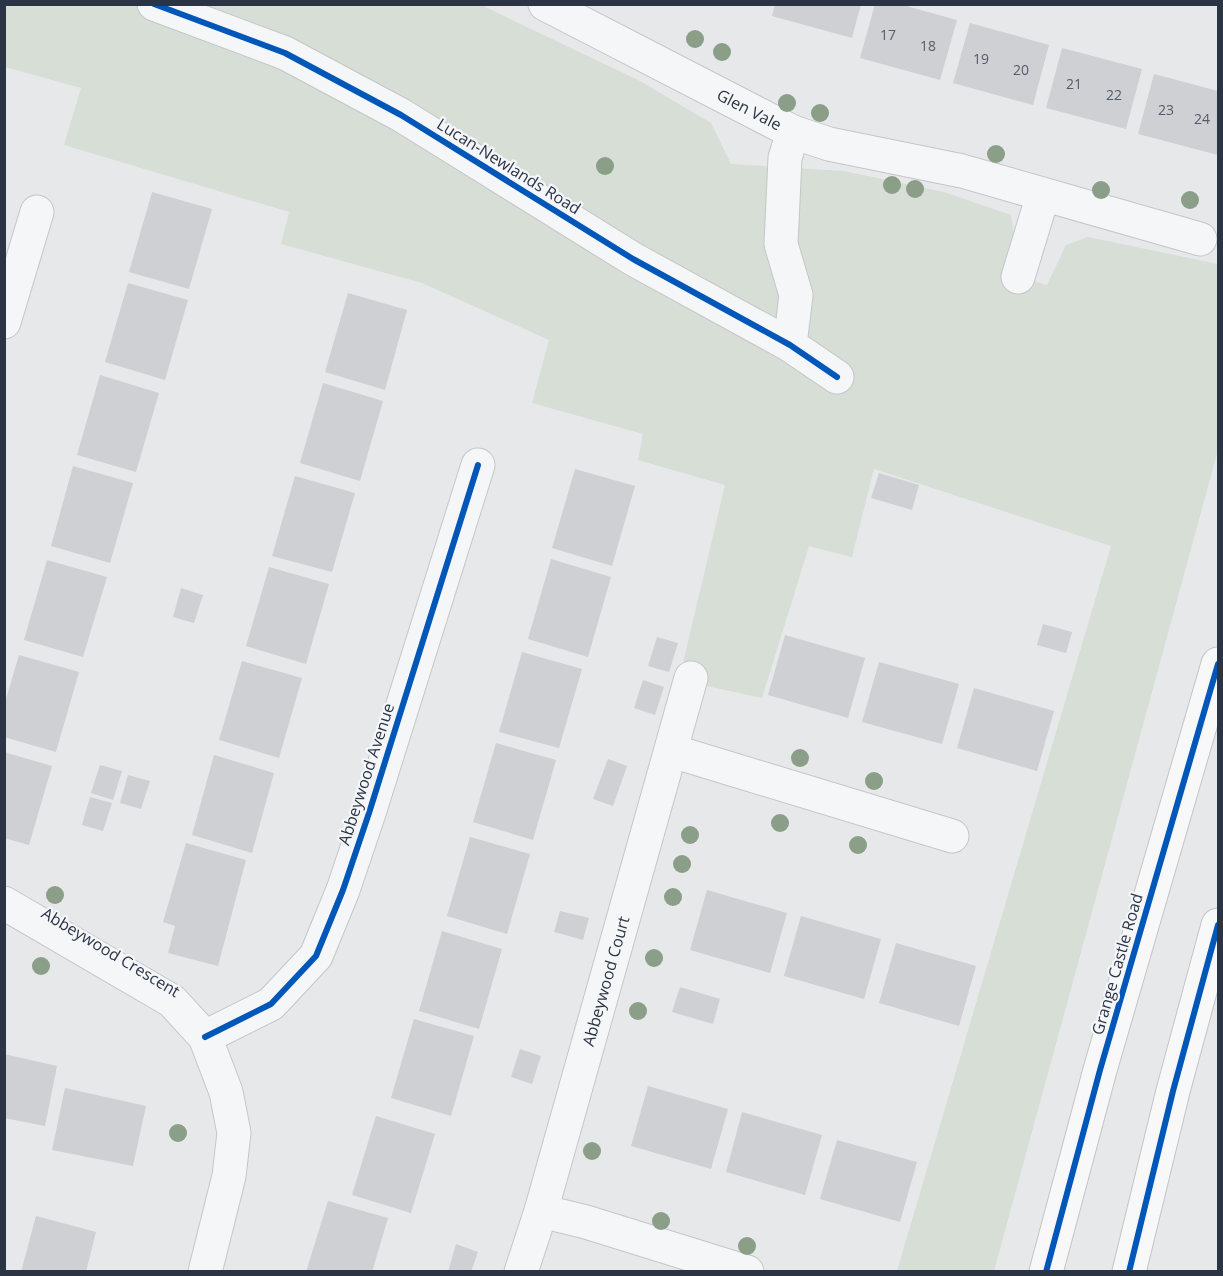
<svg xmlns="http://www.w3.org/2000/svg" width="1223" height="1276" viewBox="0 0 1223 1276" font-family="'Open Sans',sans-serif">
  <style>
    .green { fill: #d6ded6 }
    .building { fill: #ced0d3 }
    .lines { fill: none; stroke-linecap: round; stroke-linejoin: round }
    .minor-casing { stroke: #c4c6c8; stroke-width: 35 }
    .major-casing { stroke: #c2c5c8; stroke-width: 35 }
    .minor { stroke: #f5f6f7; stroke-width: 33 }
    .major { stroke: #f8f8f8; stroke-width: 33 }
    .cycleway-casing { stroke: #f4f6f9; stroke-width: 10 }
    .cycleway { stroke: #0057b8; stroke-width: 6 }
    .tree { fill: #8a9e88 }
    .labels { text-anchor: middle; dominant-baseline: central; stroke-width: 4.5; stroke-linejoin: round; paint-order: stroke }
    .number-label { font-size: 14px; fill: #545c69 }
    .street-label { font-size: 16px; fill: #2b3445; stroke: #f4f6f9 }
  </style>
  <rect width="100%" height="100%" fill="#e6e8ea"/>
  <polygon class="green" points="4,5 481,5 640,81 711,123 731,164 844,171 944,192 1011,215 1017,254 1011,274 1047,285 1066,245 1088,237 1218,264 1218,450 994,1271 897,1271 1111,546 874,469 852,557 809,546 762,698 679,680 725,485 638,460 643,434 532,403 549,340 422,283 281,244 289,212 64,145 81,88 5,67"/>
  <g class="building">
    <polygon points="775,4 861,4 852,38 772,16"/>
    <polygon points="875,4 899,4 957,20 940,80 860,58"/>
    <polygon points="970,23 1049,45 1033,105 953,83"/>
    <polygon points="1062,48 1142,69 1126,129 1046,108"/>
    <polygon points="1154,74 1218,91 1218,155 1138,134"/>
    <polygon points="152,192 212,209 189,289 129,272"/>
    <polygon points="128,283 188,300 165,380 105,362"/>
    <polygon points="348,293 407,310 385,390 325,372"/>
    <polygon points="100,375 159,393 136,472 77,455"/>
    <polygon points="323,383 383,401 360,481 300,463"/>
    <polygon points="73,466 133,483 110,563 51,546"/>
    <polygon points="575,469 635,486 612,566 552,548"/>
    <polygon points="879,473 919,485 912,510 871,498"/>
    <polygon points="295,476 355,493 332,572 272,556"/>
    <polygon points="551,559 611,577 588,657 528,639"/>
    <polygon points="47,560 107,577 83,657 24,640"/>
    <polygon points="269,567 329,584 306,664 246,646"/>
    <polygon points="181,588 203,595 194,623 173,617"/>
    <polygon points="1043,624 1072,632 1066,653 1037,645"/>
    <polygon points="785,635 865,658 848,718 768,695"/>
    <polygon points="657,637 678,643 669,672 648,666"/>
    <polygon points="522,652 582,669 559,748 499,732"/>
    <polygon points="19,655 79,672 56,752 4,737 4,706"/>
    <polygon points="242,661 302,678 279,758 219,740"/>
    <polygon points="879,662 959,684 942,744 862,722"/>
    <polygon points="643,680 664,687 655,715 634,708"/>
    <polygon points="974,688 1054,711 1037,771 957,748"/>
    <polygon points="496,743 556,760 533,840 473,822"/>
    <polygon points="4,752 52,766 29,845 4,838"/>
    <polygon points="214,755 274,773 252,853 192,835"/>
    <polygon points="608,759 627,766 613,806 593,799"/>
    <polygon points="100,765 122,771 113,800 91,793"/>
    <polygon points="128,775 150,781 141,809 120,803"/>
    <polygon points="90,797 112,803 103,831 82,825"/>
    <polygon points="470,837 530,854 507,934 447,916"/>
    <polygon points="186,843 246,860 218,966 168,953 175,926 163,922"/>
    <polygon points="707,890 787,913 770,973 690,950"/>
    <polygon points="560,911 589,918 583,940 554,932"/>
    <polygon points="801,916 881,939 864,999 784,976"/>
    <polygon points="442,931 502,949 479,1029 419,1011"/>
    <polygon points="896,943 976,966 959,1026 879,1003"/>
    <polygon points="680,987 720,999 713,1024 672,1012"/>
    <polygon points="414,1019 474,1036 451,1116 391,1098"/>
    <polygon points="520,1049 541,1056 532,1084 511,1077"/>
    <polygon points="4,1054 57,1066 45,1126 4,1118"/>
    <polygon points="648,1086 728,1109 711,1169 631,1146"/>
    <polygon points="65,1088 146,1106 133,1166 52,1150"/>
    <polygon points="742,1112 822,1135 805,1195 726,1172"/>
    <polygon points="376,1116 435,1134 411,1213 352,1195"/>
    <polygon points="837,1140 917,1162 900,1222 820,1199"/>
    <polygon points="328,1201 388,1218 372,1272 306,1272"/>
    <polygon points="36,1216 96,1232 86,1272 21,1272"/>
    <polygon points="456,1244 478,1252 471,1272 448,1272"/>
  </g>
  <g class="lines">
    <defs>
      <g id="minor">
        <polyline points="154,4 285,53 401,115 633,259 790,345 837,377"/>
        <path id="s1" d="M 545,4 L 793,132 L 785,158 L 781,244 L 796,295 L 790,345"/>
        <polyline points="793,132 829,144 962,171 1200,239"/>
        <polyline points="1018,277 1043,195"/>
        <polyline points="4,322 37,212"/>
        <polyline points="672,751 952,836"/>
        <polyline points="4,903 172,1001 205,1037 226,1092 234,1133 229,1176 205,1272"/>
        <polyline points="205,1037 271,1004 316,956 343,890 369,813 478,465"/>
        <polyline points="541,1211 586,1222 747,1272"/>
        <path id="s2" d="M 521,1272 L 541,1211 L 691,678"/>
      </g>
      <g id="major">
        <polyline points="1046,1272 1100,1070 1218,664"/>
        <polyline points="1129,1272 1173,1091 1218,925"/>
      </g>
    </defs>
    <use href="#minor" class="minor-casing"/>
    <use href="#major" class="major-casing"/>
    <use href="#minor" class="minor"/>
    <use href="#major" class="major"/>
    <defs>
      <g id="cycleway">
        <polyline points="154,4 285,53 401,115 633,259 790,345 837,377"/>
        <polyline points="205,1037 271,1004 316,956 343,890 369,813 478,465"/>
        <polyline points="1046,1272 1100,1070 1218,664"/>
        <polyline points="1129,1272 1173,1091 1218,925"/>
      </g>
    </defs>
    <use href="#cycleway" class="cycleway-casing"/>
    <use href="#cycleway" class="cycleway"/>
  </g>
  <g class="tree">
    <circle cx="695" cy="39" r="9"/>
    <circle cx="722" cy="52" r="9"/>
    <circle cx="787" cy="103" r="9"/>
    <circle cx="820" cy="113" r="9"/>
    <circle cx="996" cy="154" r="9"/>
    <circle cx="605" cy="166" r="9"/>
    <circle cx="892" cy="185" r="9"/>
    <circle cx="915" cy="189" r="9"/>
    <circle cx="1101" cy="190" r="9"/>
    <circle cx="1190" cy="200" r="9"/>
    <circle cx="800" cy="758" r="9"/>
    <circle cx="874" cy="781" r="9"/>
    <circle cx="780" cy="823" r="9"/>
    <circle cx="690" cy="835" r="9"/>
    <circle cx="858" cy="845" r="9"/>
    <circle cx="682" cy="864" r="9"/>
    <circle cx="55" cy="895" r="9"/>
    <circle cx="673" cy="897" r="9"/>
    <circle cx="654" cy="958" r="9"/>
    <circle cx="41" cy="966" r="9"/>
    <circle cx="638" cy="1011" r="9"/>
    <circle cx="178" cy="1133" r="9"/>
    <circle cx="592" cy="1151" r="9"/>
    <circle cx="661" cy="1221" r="9"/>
    <circle cx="747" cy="1246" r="9"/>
  </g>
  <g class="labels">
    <g class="number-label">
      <text x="888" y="34">17</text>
      <text x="928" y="45">18</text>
      <text x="981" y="58">19</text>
      <text x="1021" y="69">20</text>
      <text x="1074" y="83">21</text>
      <text x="1114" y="94">22</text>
      <text x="1166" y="109">23</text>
      <text x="1202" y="118">24</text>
    </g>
    <g class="street-label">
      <text stroke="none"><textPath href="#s1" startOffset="230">Glen Vale</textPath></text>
      <text transform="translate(509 166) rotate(32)">Lucan-Newlands Road</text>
      <text transform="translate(366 774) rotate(-72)">Abbeywood Avenue</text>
      <text transform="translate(111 952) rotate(31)">Abbeywood Crescent</text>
      <text transform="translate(1117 964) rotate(-74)">Grange Castle Road</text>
      <text stroke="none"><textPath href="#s2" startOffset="303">Abbeywood Court</textPath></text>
    </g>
  </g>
  <rect width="1223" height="1276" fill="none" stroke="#2b3445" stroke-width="12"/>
</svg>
